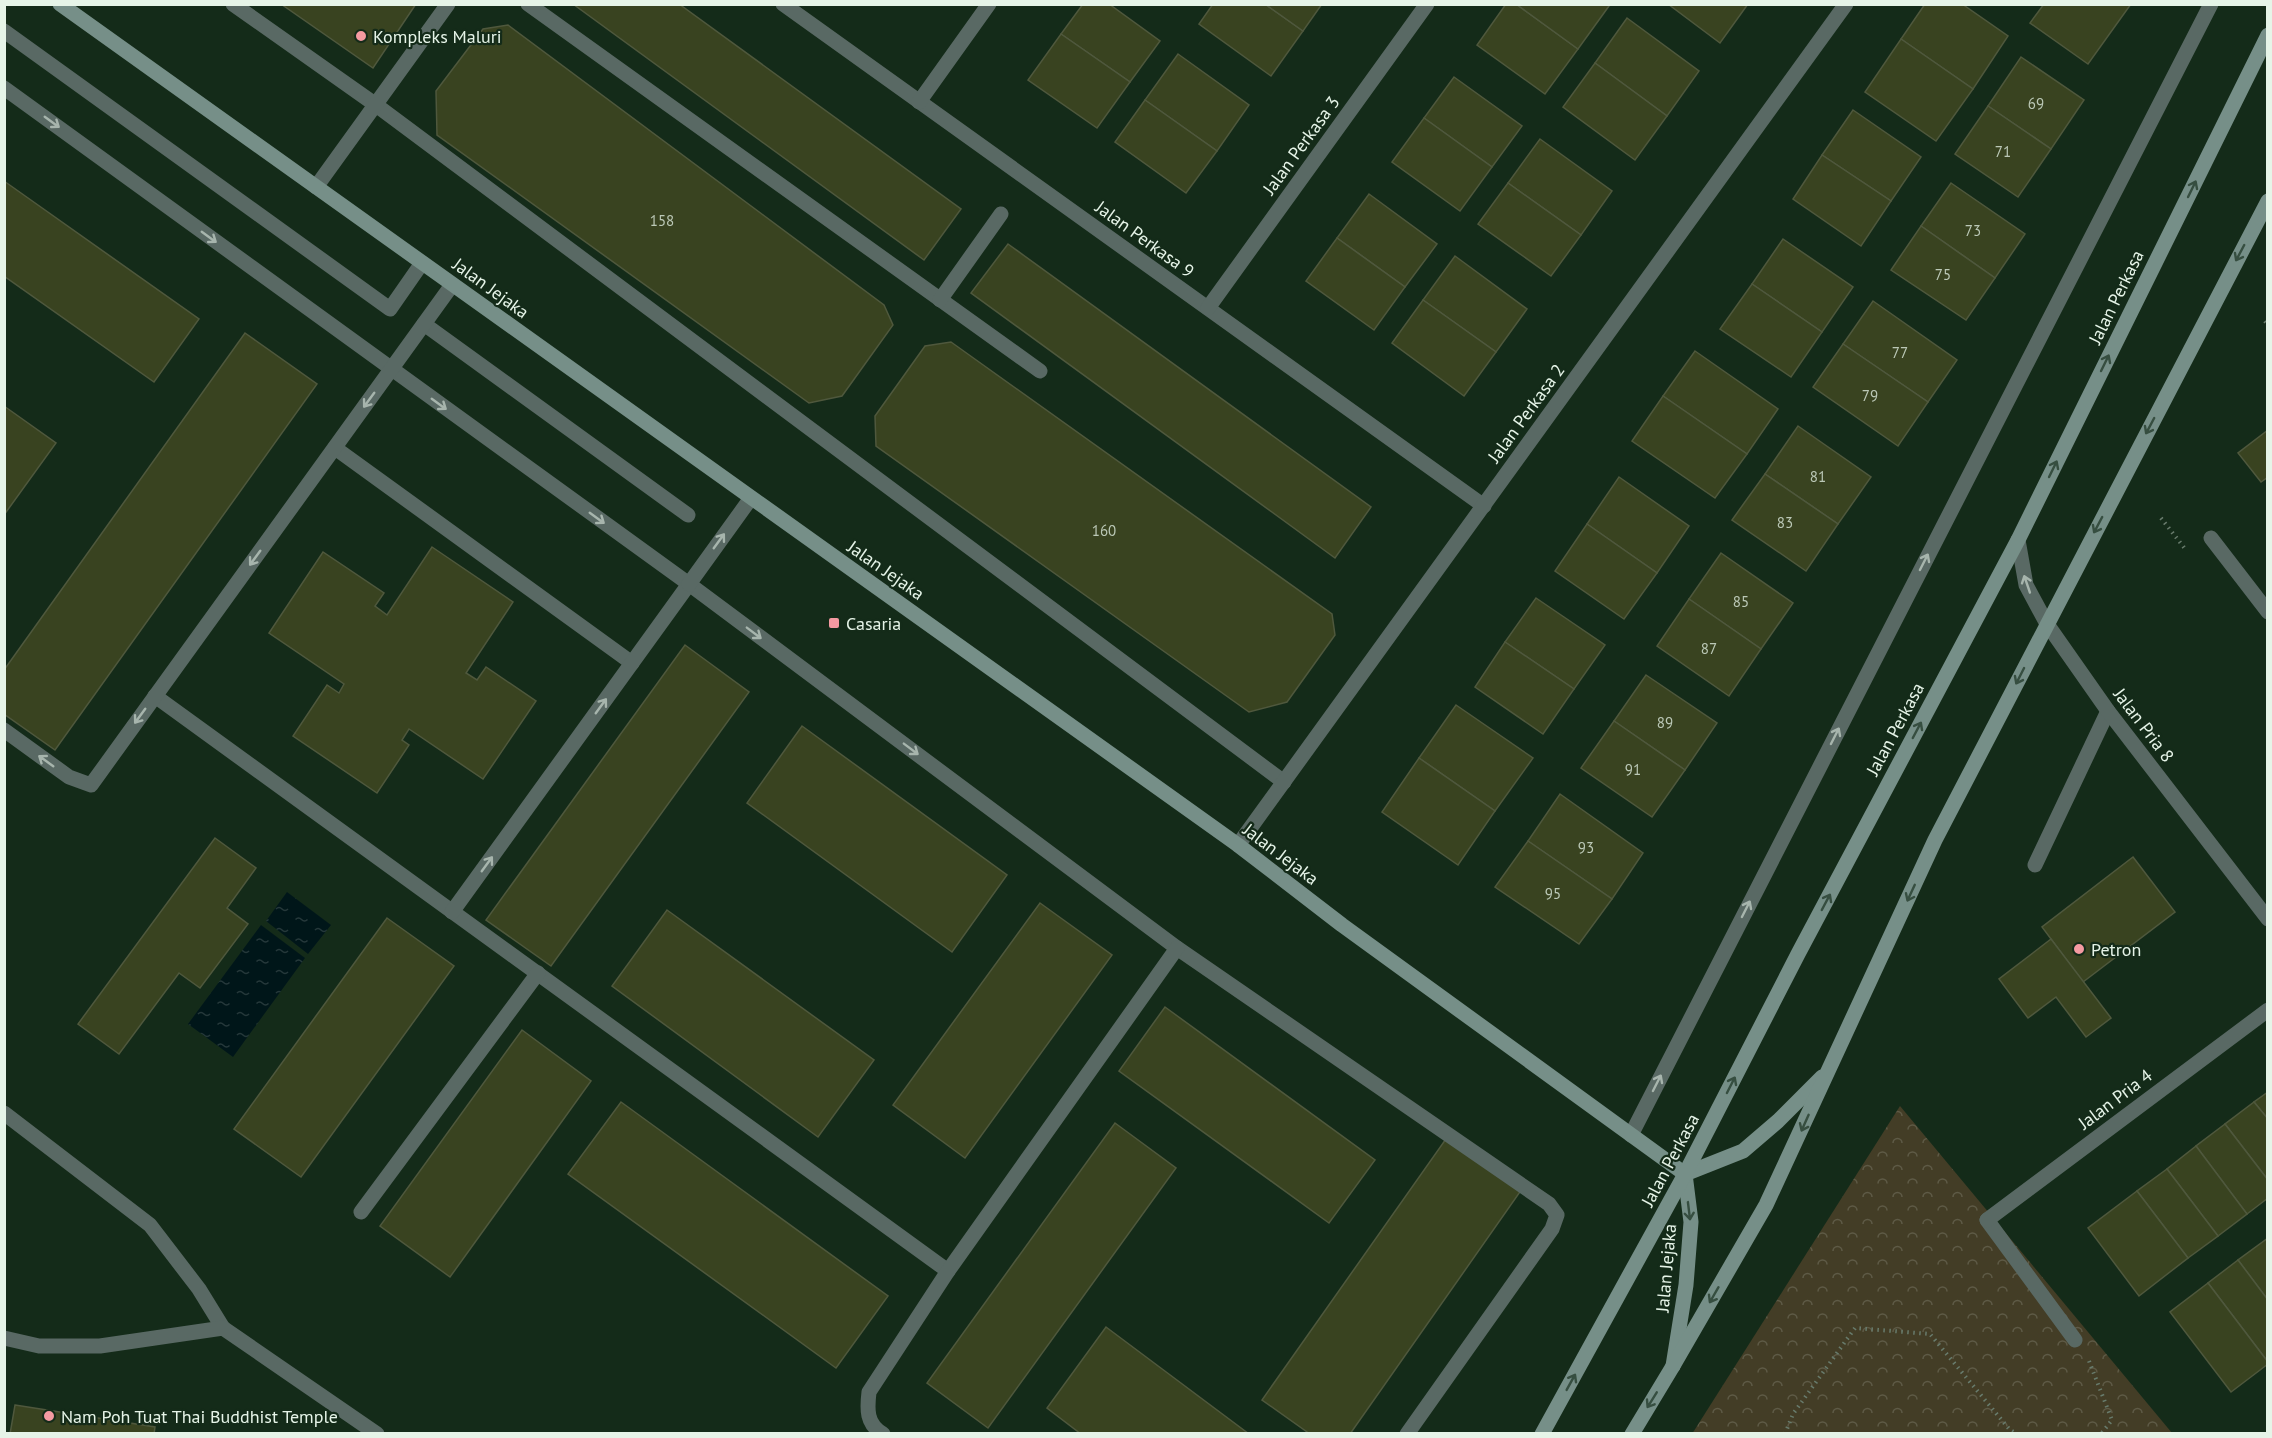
<svg xmlns="http://www.w3.org/2000/svg" width="2272" height="1438" viewBox="0 0 2272 1438" font-family="'PT Sans',sans-serif">
  <style>
    .park { fill: url(#park-crowns) }
    .water { fill: url(#water-ripples) }
    .building { fill: #394320; stroke: #4f583d; stroke-width: 1.5 }
    .lines { fill: none; stroke-linecap: round; stroke-linejoin: round }
    .path { stroke: #687b6c; stroke-width: 4; stroke-dasharray: 1.5 4.5; stroke-linecap: butt }
    .lane { stroke: #596964; stroke-width: 15 }
    .street { stroke: #596964; stroke-width: 15 }
    .secondary { stroke: #768f88; stroke-width: 15 }
    .oneway { stroke: #a7b5ad }
    .oneway2 { stroke: #364e40 }
    .poi-dot { fill: #f49aa1; stroke: #142b19; stroke-width: 2 }
    .labels { text-anchor: middle; dominant-baseline: central; stroke-width: 4.5; stroke-linejoin: round; paint-order: stroke }
    .number-label { font-size: 15px; fill: #bbc8b6 }
    .poi-label { font-size: 18px; fill: #e6f4e8; stroke: #142b19; text-anchor: start }
    .street-label { font-size: 18px; fill: #e6f4e8; stroke: #142b19 }
  </style>
  <defs>
    <pattern id="park-crowns" width="20" height="18" patternUnits="userSpaceOnUse" patternTransform="scale(1.5)"><rect width="20" height="18" fill="#433d26"/><path d="M2 6a3 3 0 1 1 6 0M12 15a3 3 0 1 1 6 0" fill="none" stroke="#5e5a46"/></pattern>
    <pattern id="water-ripples" width="26" height="14" patternUnits="userSpaceOnUse" patternTransform="scale(1.5)"><rect width="26" height="14" fill="#001619"/><path d="M2 4q2-2 4 0t4 0M15 11q2-2 4 0t4 0" fill="none" stroke="#25383a"/></pattern>
  </defs>
  <rect width="100%" height="100%" fill="#142b19"/>
  <polygon class="park" points="1900,1106 2172,1433 1692,1434"/>
  <g class="water">
    <polygon points="287,892 331,925 308,954 266,921"/>
    <polygon points="261,925 305,958 233,1057 188,1024"/>
  </g>
  <g class="building">
    <polygon points="281,4 416,4 373,68"/>
    <polygon points="573,4 679,4 961,209 924,260"/>
    <polygon points="1083,4 1109,4 1160,41 1130,82 1061,34"/>
    <polygon points="1213,4 1265,4 1303,31 1271,76 1199,24"/>
    <polygon points="1265,4 1322,4 1303,31"/>
    <polygon points="1506,4 1516,4 1578,49 1545,94 1477,45"/>
    <polygon points="1516,4 1607,4 1609,6 1578,49"/>
    <polygon points="1668,4 1748,4 1720,43"/>
    <polygon points="1925,4 1962,4 2008,36 1973,89 1901,39"/>
    <polygon points="2044,4 2131,4 2088,64 2030,23"/>
    <polygon points="1627,18 1699,71 1667,116 1595,63"/>
    <polygon points="508,25 884,305 893,325 842,396 809,403 437,135 436,91 483,29"/>
    <polygon points="1061,34 1130,82 1097,128 1028,80"/>
    <polygon points="1901,39 1973,89 1936,141 1865,92"/>
    <polygon points="1178,54 1249,105 1217,151 1145,100"/>
    <polygon points="2021,57 2084,100 2051,149 1988,106"/>
    <polygon points="1595,63 1667,116 1635,160 1563,107"/>
    <polygon points="1454,77 1522,126 1492,167 1424,118"/>
    <polygon points="1145,100 1217,151 1186,193 1115,142"/>
    <polygon points="1988,106 2051,149 2018,197 1955,154"/>
    <polygon points="1853,110 1921,157 1891,201 1822,155"/>
    <polygon points="1424,118 1492,167 1460,211 1392,162"/>
    <polygon points="1540,139 1612,191 1581,235 1508,183"/>
    <polygon points="1822,155 1891,201 1861,246 1793,199"/>
    <polygon points="4,181 199,319 154,382 4,276"/>
    <polygon points="1508,183 1581,235 1551,276 1478,224"/>
    <polygon points="1951,183 2025,234 1995,278 1921,226"/>
    <polygon points="1369,194 1437,244 1405,287 1337,238"/>
    <polygon points="1921,226 1995,278 1966,320 1891,270"/>
    <polygon points="1337,238 1405,287 1374,330 1306,281"/>
    <polygon points="1783,239 1853,287 1822,332 1752,284"/>
    <polygon points="1008,244 1371,507 1335,558 971,293"/>
    <polygon points="1455,256 1527,309 1496,352 1423,300"/>
    <polygon points="1752,284 1822,332 1791,377 1720,329"/>
    <polygon points="1423,300 1496,352 1464,396 1392,343"/>
    <polygon points="1873,301 1957,360 1928,402 1843,344"/>
    <polygon points="245,333 317,384 55,750 4,714 4,670"/>
    <polygon points="951,342 1332,614 1335,635 1287,702 1249,712 876,446 875,416 925,346"/>
    <polygon points="1843,344 1928,402 1898,446 1813,387"/>
    <polygon points="1695,351 1778,409 1747,454 1663,396"/>
    <polygon points="1663,396 1747,454 1715,498 1632,441"/>
    <polygon points="4,406 56,443 4,515"/>
    <polygon points="1798,426 1871,477 1838,524 1765,474"/>
    <polygon points="2268,430 2268,477 2261,482 2238,453"/>
    <polygon points="1765,474 1838,524 1806,571 1732,520"/>
    <polygon points="1619,477 1689,526 1657,573 1587,524"/>
    <polygon points="1587,524 1657,573 1624,619 1555,571"/>
    <polygon points="432,547 513,602 466,673 477,680 486,667 536,701 483,779 409,729 402,740 409,745 377,793 293,736 327,685 339,693 344,684 269,633 323,552 384,593 375,606 387,615"/>
    <polygon points="1721,553 1793,603 1761,649 1689,599"/>
    <polygon points="1536,598 1605,645 1574,689 1505,642"/>
    <polygon points="1689,599 1761,649 1729,696 1657,646"/>
    <polygon points="1505,642 1574,689 1543,734 1475,687"/>
    <polygon points="685,645 749,692 551,966 486,920"/>
    <polygon points="1646,675 1717,723 1685,770 1614,721"/>
    <polygon points="1456,705 1533,758 1495,811 1419,758"/>
    <polygon points="1614,721 1685,770 1652,817 1581,768"/>
    <polygon points="802,726 1007,875 952,952 747,803"/>
    <polygon points="1419,758 1495,811 1458,865 1382,812"/>
    <polygon points="1560,794 1643,853 1612,899 1528,841"/>
    <polygon points="215,838 256,868 227,908 248,924 200,988 179,973 119,1054 78,1024"/>
    <polygon points="1528,841 1612,899 1579,944 1495,887"/>
    <polygon points="2133,857 2175,912 2083,982 2042,927"/>
    <polygon points="1040,903 1112,955 965,1158 893,1105"/>
    <polygon points="667,910 874,1060 818,1137 612,986"/>
    <polygon points="387,918 454,966 301,1177 234,1129"/>
    <polygon points="2051,939 2111,1018 2086,1037 2056,997 2028,1018 1999,979"/>
    <polygon points="1165,1007 1375,1160 1329,1223 1119,1071"/>
    <polygon points="522,1030 591,1081 450,1277 380,1226"/>
    <polygon points="2268,1092 2268,1119 2254,1102"/>
    <polygon points="621,1102 888,1296 836,1368 568,1174"/>
    <polygon points="2254,1102 2268,1119 2268,1180 2225,1124"/>
    <polygon points="1115,1123 1176,1168 988,1428 927,1383"/>
    <polygon points="2225,1124 2268,1180 2268,1198 2247,1214 2196,1146"/>
    <polygon points="1448,1136 1522,1189 1350,1434 1310,1434 1262,1400"/>
    <polygon points="2196,1146 2247,1214 2218,1236 2167,1169"/>
    <polygon points="2167,1169 2218,1236 2188,1258 2137,1191"/>
    <polygon points="2137,1191 2188,1258 2139,1296 2088,1228"/>
    <polygon points="2268,1238 2268,1300 2238,1260"/>
    <polygon points="2238,1260 2268,1300 2268,1362 2208,1283"/>
    <polygon points="2208,1283 2268,1362 2268,1364 2231,1392 2170,1312"/>
    <polygon points="1106,1327 1249,1434 1081,1434 1047,1408"/>
    <polygon points="15,1405 155,1427 154,1434 10,1434"/>
  </g>
  <g class="lines">
    <g class="path">
      <polyline points="2265,321 2268,325"/>
      <polyline points="2161,518 2186,550"/>
      <polyline points="2089,1361 2112,1420 2101,1434"/>
      <polyline points="1785,1434 1793,1414 1855,1328 1930,1334 2010,1430 2017,1434"/>
    </g>
    <g class="lane">
      <polyline points="233,4 376,105 1284,782"/>
      <polyline points="528,4 1040,371"/>
      <polyline points="4,31 390,309 422,263"/>
      <polyline points="4,88 689,584 1177,948 1549,1204 1557,1215 1552,1229 1407,1434"/>
      <polyline points="940,300 1001,214"/>
      <polyline points="424,324 688,515"/>
      <polyline points="335,448 632,663"/>
      <polyline points="155,696 948,1271"/>
      <polyline points="4,730 69,777 91,785 452,285"/>
      <polyline points="2035,865 2108,711"/>
      <polyline points="452,912 689,584"/>
      <polyline points="4,1113 150,1225 199,1289 223,1328"/>
      <polyline points="361,1212 538,973"/>
      <polyline points="1987,1220 2075,1340"/>
      <path d="M 883,1434 C 866,1424 867,1409 869,1392 L 948,1271 L 1177,948"/>
    </g>
    <g class="street">
      <polyline points="783,4 1484,506"/>
      <polyline points="919,102 989,4"/>
      <polyline points="316,187 448,4"/>
      <polyline points="1208,308 1427,4"/>
      <polyline points="2211,538 2268,612"/>
      <polyline points="2018,540 2026,585 2047,624 2108,711 2268,919"/>
      <polyline points="689,584 751,498"/>
      <polyline points="1238,845 1846,4"/>
      <polyline points="1631,1135 2211,4"/>
      <polyline points="1987,1220 2268,1010"/>
      <polyline points="4,1338 39,1346 100,1346 223,1328 377,1434"/>
    </g>
    <g class="secondary">
      <polyline points="60,4 1238,845 1342,925 1685,1174 1691,1222 1686,1285 1673,1366"/>
      <polyline points="1685,1174 1743,1151 1778,1121 1822,1077"/>
      <polyline points="1542,1434 1685,1174 1798,954 2018,540 2268,35"/>
      <polyline points="1632,1434 1673,1366 1766,1205 1935,840 2268,201"/>
    </g>
  </g>
  <defs><path id="oneway-shaft" d="M-6 0H5M1.5-3L5.5 0L1.5 3" fill="none" stroke-width="1.6" stroke-linecap="round" stroke-linejoin="round" transform="scale(1.5)"/></defs>
  <g class="oneway">
    <use href="#oneway-shaft" transform="translate(52 122) rotate(36)"/>
    <use href="#oneway-shaft" transform="translate(209 237) rotate(36)"/>
    <use href="#oneway-shaft" transform="translate(369 400) rotate(126)"/>
    <use href="#oneway-shaft" transform="translate(439 404) rotate(36)"/>
    <use href="#oneway-shaft" transform="translate(597 518) rotate(36)"/>
    <use href="#oneway-shaft" transform="translate(719 541) rotate(-54)"/>
    <use href="#oneway-shaft" transform="translate(255 558) rotate(126)"/>
    <use href="#oneway-shaft" transform="translate(1924 562) rotate(-63)"/>
    <use href="#oneway-shaft" transform="translate(2027 584) rotate(-109)"/>
    <use href="#oneway-shaft" transform="translate(754 633) rotate(37)"/>
    <use href="#oneway-shaft" transform="translate(601 706) rotate(-54)"/>
    <use href="#oneway-shaft" transform="translate(140 716) rotate(126)"/>
    <use href="#oneway-shaft" transform="translate(1835 736) rotate(-63)"/>
    <use href="#oneway-shaft" transform="translate(911 749) rotate(37)"/>
    <use href="#oneway-shaft" transform="translate(46 761) rotate(-144)"/>
    <use href="#oneway-shaft" transform="translate(487 864) rotate(-54)"/>
    <use href="#oneway-shaft" transform="translate(1746 909) rotate(-63)"/>
    <use href="#oneway-shaft" transform="translate(1657 1083) rotate(-63)"/>
  </g>
  <g class="oneway2">
    <use href="#oneway-shaft" transform="translate(2192 189) rotate(-64)"/>
    <use href="#oneway-shaft" transform="translate(2240 253) rotate(118)"/>
    <use href="#oneway-shaft" transform="translate(2105 363) rotate(-64)"/>
    <use href="#oneway-shaft" transform="translate(2150 426) rotate(118)"/>
    <use href="#oneway-shaft" transform="translate(2053 469) rotate(-64)"/>
    <use href="#oneway-shaft" transform="translate(2098 525) rotate(118)"/>
    <use href="#oneway-shaft" transform="translate(2020 676) rotate(117)"/>
    <use href="#oneway-shaft" transform="translate(1917 730) rotate(-62)"/>
    <use href="#oneway-shaft" transform="translate(1911 893) rotate(115)"/>
    <use href="#oneway-shaft" transform="translate(1826 902) rotate(-62)"/>
    <use href="#oneway-shaft" transform="translate(1731 1085) rotate(-63)"/>
    <use href="#oneway-shaft" transform="translate(1805 1123) rotate(114)"/>
    <use href="#oneway-shaft" transform="translate(1689 1211) rotate(83)"/>
    <use href="#oneway-shaft" transform="translate(1714 1295) rotate(120)"/>
    <use href="#oneway-shaft" transform="translate(1571 1382) rotate(-61)"/>
    <use href="#oneway-shaft" transform="translate(1652 1400) rotate(122)"/>
  </g>
  <g class="poi-dot">
    <circle cx="361" cy="36" r="6"/>
    <rect x="828" y="617" width="12" height="12" rx="3"/>
    <circle cx="2079" cy="949" r="6"/>
    <circle cx="49" cy="1416" r="6"/>
  </g>
  <g class="labels">
    <g class="number-label">
      <text x="2036" y="103">69</text>
      <text x="2003" y="151">71</text>
      <text x="662" y="220">158</text>
      <text x="1973" y="230">73</text>
      <text x="1943" y="274">75</text>
      <text x="1900" y="352">77</text>
      <text x="1870" y="395">79</text>
      <text x="1818" y="476">81</text>
      <text x="1785" y="522">83</text>
      <text x="1104" y="530">160</text>
      <text x="1741" y="601">85</text>
      <text x="1709" y="648">87</text>
      <text x="1665" y="722">89</text>
      <text x="1633" y="769">91</text>
      <text x="1586" y="847">93</text>
      <text x="1553" y="893">95</text>
    </g>
    <g class="poi-label">
      <text x="373" y="36">Kompleks Maluri</text>
      <text x="846" y="623">Casaria</text>
      <text x="2091" y="949">Petron</text>
      <text x="61" y="1416">Nam Poh Tuat Thai Buddhist Temple</text>
    </g>
    <g class="street-label">
      <text transform="translate(1301 145) rotate(-54)">Jalan Perkasa 3</text>
      <text transform="translate(1145 239) rotate(36)">Jalan Perkasa 9</text>
      <text transform="translate(491 288) rotate(36)">Jalan Jejaka</text>
      <text transform="translate(2116 297) rotate(-64)">Jalan Perkasa</text>
      <text transform="translate(1526 413) rotate(-54)">Jalan Perkasa 2</text>
      <text transform="translate(886 570) rotate(35)">Jalan Jejaka</text>
      <text transform="translate(2144 725) rotate(53)">Jalan Pria 8</text>
      <text transform="translate(1895 729) rotate(-62)">Jalan Perkasa</text>
      <text transform="translate(1281 854) rotate(37)">Jalan Jejaka</text>
      <text transform="translate(2115 1099) rotate(-37)">Jalan Pria 4</text>
      <text transform="translate(1670 1160) rotate(-62)">Jalan Perkasa</text>
      <text transform="translate(1666 1268) rotate(-85)">Jalan Jejaka</text>
    </g>
  </g>
  <rect width="2272" height="1438" fill="none" stroke="#e6f4e8" stroke-width="12"/>
</svg>
